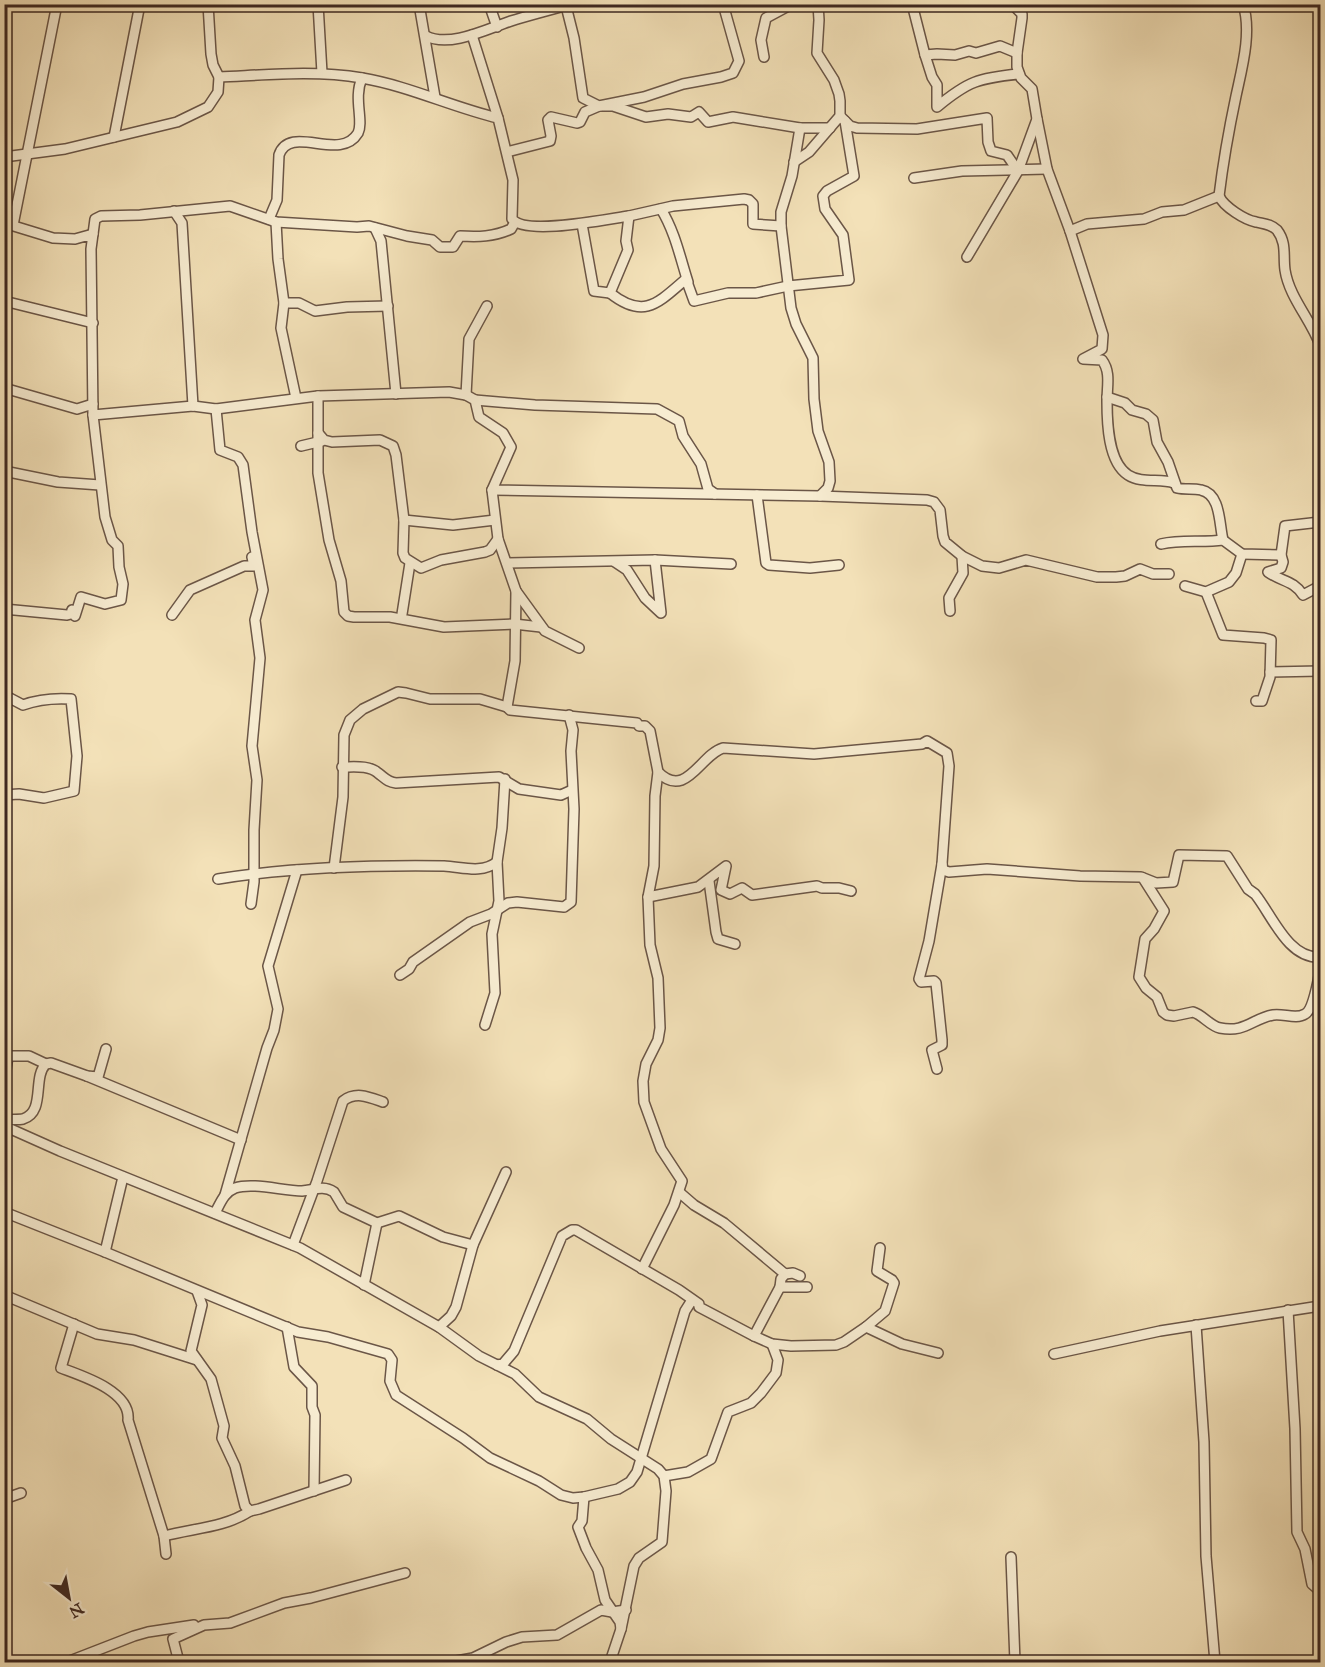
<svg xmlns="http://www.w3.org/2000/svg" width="1325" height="1667" viewBox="0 0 1325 1667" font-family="'IM FELL Great Primer',serif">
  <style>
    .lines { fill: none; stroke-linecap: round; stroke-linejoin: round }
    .minor-casing { stroke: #6b5647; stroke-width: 12 }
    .minor { stroke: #f7ecd1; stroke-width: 9 }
  </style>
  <rect width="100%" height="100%" fill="#f3e1b8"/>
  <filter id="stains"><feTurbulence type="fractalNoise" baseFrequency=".00333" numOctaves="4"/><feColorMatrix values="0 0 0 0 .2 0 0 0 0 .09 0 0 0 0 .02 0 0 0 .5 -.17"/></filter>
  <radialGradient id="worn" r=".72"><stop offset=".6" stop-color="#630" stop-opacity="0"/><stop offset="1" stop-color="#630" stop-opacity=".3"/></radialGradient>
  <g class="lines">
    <defs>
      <g id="minor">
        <polyline points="318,4 322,73"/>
        <polyline points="419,4 435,97"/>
        <polyline points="489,4 497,27"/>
        <polyline points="912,4 925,55 937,54 955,55 969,51 976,53 1000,46 1017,53"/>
        <polyline points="566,6 574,38 583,98 599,106 644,97 683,84 721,77 733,73 739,61 723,4"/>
        <polyline points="472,35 498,118"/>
        <path d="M 426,36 C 450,48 487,29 511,21 C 530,15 551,10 570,4"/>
        <path d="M 925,55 L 932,77 L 937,85 L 937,107 C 968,81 979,78 1019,74"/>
        <polyline points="764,57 761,40 766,18 792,4"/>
        <path d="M 219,77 C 266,75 315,70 362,78 C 409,86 452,107 498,118 L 513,180 L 512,219 C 526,236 607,219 629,216 L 626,241 L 628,250 L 610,293 C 644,320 658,303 686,279 L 694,301 L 728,293 L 756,293 L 788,286 L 849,280 L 843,235 L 825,209 L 823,196 L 827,191 L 854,176 L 845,121"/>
        <polyline points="840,116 850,126 857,128 917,129 987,118 988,142 991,151 1007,155 1018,171"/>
        <path d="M 1037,119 L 1047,169 L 1070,231 L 1087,224 L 1144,219 L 1162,212 L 1184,210 L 1219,196 C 1224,207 1245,220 1256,222 C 1264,224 1271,224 1277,230 C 1287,243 1283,256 1285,270 C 1289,297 1311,320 1320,345"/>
        <polyline points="800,128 792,176 781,212 781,226 791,308 796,324 813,358 814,399 818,431 829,462 830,481 828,488 820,496"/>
        <polyline points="114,137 140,4"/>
        <polyline points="507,152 550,141 551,136 548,120 551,117 577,123 580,122 585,112 599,106 613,106 646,117 668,114 691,117 699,112 708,122 733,117 800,128 830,128"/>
        <polyline points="4,157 65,149 177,122 208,107 218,92 219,77 213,65 211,54 208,4"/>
        <polyline points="794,162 809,152 840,116 840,101 839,94 834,80 817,53 819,20 818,4"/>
        <polyline points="914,178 962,171 1047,169"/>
        <path d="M 1219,196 C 1223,163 1229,129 1236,96 C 1242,68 1252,32 1243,4"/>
        <path d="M 661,209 C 675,232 680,257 688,282"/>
        <polyline points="174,211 182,223 193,406"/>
        <polyline points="629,216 673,206 744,199 749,200 753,204 753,224 781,226"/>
        <path d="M 269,219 L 277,200 L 279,155 C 290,123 340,163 358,133 C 364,121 353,98 362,78"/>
        <polyline points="276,222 278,259 284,303 281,328 296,398"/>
        <polyline points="4,223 53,238 75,239 93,234 91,249 93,415 193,406 216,409 318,396 449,392 466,395 475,400 479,417 503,433 511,447 492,490 820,496 927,500 934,502 940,510 943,536 945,542 962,556 982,566 999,568 1026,560 1097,577 1116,577 1125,576 1140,569 1153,574 1169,574"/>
        <polyline points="582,224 594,291 610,293"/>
        <polyline points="13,225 57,4"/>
        <polyline points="375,228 381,241 396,394"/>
        <path d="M 1070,231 L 1103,335 L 1102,349 L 1083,359 L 1102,360 C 1111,372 1107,386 1107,401 C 1107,423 1108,462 1128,475 C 1142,484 1160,478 1174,483"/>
        <path d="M 93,234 L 95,219 L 101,216 L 140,215 L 230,206 L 276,222 L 357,227 L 369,226 L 407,236 L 432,240 L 440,247 L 453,247 L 460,236 C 478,237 494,237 511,229 L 515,222"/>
        <polyline points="967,257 1018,171 1037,119 1032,89 1021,78 1017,67 1017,53 1022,18 1022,14 1012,4"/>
        <polyline points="4,301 93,323"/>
        <polyline points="284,303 299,303 315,311 347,307 388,306"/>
        <polyline points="4,388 77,409 93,404"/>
        <polyline points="466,395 469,339 487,306"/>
        <polyline points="318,396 318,473 329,540 341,581 344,612 348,616 354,617 390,617 444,627 514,624 541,627"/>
        <path d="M 1107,397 L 1125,403 L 1132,410 L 1146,414 L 1153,420 L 1157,442 L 1168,462 L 1177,488 C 1185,490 1193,488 1201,490 C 1221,494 1219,524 1223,540"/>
        <polyline points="475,400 535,405 657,409 679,421 683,436 701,464 708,489 715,494"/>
        <polyline points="216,409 220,450 238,457 243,465 252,532 263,590 255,620 260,658 252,746 257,780 254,830 254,882 251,904"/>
        <polyline points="318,433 324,440 332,442 380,440 393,446 396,455 404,520 403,553 405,558 421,568 441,560 485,552 490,550 498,539"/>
        <polyline points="301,446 322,441"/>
        <polyline points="4,471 58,482 100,485"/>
        <polyline points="492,490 498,539 516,591 515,661 507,707 510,710 637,723 639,726 645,726 650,731 658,772 655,796 654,866 648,897 650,945 658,978 660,1028 658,1040 646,1064 643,1081 644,1102 661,1149 682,1181 674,1205 642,1269"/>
        <polyline points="757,495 766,563 769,565 810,568 839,565"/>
        <polyline points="404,520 453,525 495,520"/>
        <path d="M 1320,522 L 1285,526 L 1281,555 L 1283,562 L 1281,568 L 1268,572 C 1282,582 1293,580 1303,595 L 1320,586"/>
        <path d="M 1161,544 C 1182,539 1202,543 1223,540 L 1242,554 L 1281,555"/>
        <polyline points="615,562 627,570 645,598 661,613 655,560"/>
        <polyline points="507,563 655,560 731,564"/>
        <polyline points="1185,586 1206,592 1229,582 1236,573 1242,554"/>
        <polyline points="516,591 545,631 579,648"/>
        <polyline points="1206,592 1223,635 1264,638 1271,640 1270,677 1262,701 1256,701"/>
        <polyline points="4,609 67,615 71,614 72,610 75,616 81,597 105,604 121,600 123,584 119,567 118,546 112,540 105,517 93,415"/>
        <polyline points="950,611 949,598 963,573 962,556"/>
        <polyline points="402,614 410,563"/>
        <polyline points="172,615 190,590 244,566 254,566 252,557"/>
        <polyline points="1270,672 1320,671"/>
        <path d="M 4,695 L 23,705 C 39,699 55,698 71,699 L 77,756 L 74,791 L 44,798 L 19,794 L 4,795"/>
        <path d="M 342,767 C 354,767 369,765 378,773 C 385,778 387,782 396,783 L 499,777 L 519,789 L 561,795 L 572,790"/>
        <path d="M 658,772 C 686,800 700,755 723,748 L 814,754 L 922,744 L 927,741 L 947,753 L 949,766 L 942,864 L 929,941 L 919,979 L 921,982 L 934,981 L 936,983 L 942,1040 L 942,1045 L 932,1050 L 937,1069"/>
        <path d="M 942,864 L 943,870 L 949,872 L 987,869 L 1080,876 L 1141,877 L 1156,883 L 1173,882 L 1179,855 L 1227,856 L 1248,889 L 1255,894 C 1272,915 1288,959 1320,957"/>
        <polyline points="334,868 343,797 344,735 350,720 363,709 398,692 406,693 430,699 480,699 507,707"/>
        <path d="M 1143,878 L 1164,911 L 1154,929 L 1145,939 L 1139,977 L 1146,988 L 1157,997 L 1163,1012 L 1167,1015 L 1174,1016 L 1193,1012 C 1203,1015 1210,1026 1220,1028 C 1245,1033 1252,1019 1273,1015 C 1283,1013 1296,1020 1305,1014 C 1313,1010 1318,981 1320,971"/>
        <path d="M 218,879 C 292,867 369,865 444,866 C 463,867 481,874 497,862"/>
        <polyline points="709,881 716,932 718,939 735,944"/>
        <polyline points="648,897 698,887 726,866 721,890 730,894 742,888 752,895 817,886 822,888 839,888 851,891"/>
        <polyline points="400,975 409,969 413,962 470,922 491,914 508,903 517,902 564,907 571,902 574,809 571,751 573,730 569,715"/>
        <polyline points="485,1025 495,993 492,934 499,901 497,862 502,828 505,779"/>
        <polyline points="87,1076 241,1140"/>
        <polyline points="4,1083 8,1056 29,1056 46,1064"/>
        <path d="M 4,1120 C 11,1119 18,1120 23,1119 C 46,1112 32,1077 46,1064 L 51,1063 L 87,1076 L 98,1077 L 106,1049"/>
        <polyline points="4,1126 60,1151 300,1248 439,1327 479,1356 515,1374 539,1397 587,1419 611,1439 658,1469 664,1476 666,1491 662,1542 639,1558 634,1566 621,1629 610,1662"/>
        <polyline points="679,1192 694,1205 724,1223 785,1274 793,1273 800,1276"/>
        <polyline points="225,1195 267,1048 274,1030 278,1009 268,966 297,870"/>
        <polyline points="4,1212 105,1252 298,1332 328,1337 388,1354 392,1360 390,1381 396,1395 463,1438 490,1458 539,1481 561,1495 573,1498 584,1497 618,1489 630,1482 637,1472 685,1311 692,1300"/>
        <path d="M 215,1213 C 220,1204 224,1192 235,1188 C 253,1182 283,1191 302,1191 C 314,1190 323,1185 334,1192 L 343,1207 L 377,1223 L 399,1216 L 443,1237 L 473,1245"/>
        <path d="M 293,1245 L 317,1181 L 343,1101 C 356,1091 369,1097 383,1102"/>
        <polyline points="105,1252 123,1177"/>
        <polyline points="364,1285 377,1223"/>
        <polyline points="780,1287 807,1287"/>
        <polyline points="197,1291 202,1305 191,1351 211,1379 224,1426 222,1438 235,1466 245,1506 250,1511 259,1509 346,1480"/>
        <polyline points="4,1295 97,1334 134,1340 197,1360"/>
        <polyline points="1288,1310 1295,1429 1297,1532 1305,1549 1312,1584 1320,1591"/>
        <path d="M 74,1324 L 61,1368 C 82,1376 131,1391 128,1420 L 164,1536 L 166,1554"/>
        <polyline points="1196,1325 1204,1442 1206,1556 1215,1662"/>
        <polyline points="287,1327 294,1367 312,1386 312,1407 315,1415 314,1491"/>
        <polyline points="439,1327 451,1316 456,1307 473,1245 506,1172"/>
        <polyline points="866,1327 885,1311 894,1283 892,1280 877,1271 880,1248"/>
        <polyline points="754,1336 780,1287 781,1279 785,1274"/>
        <polyline points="1054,1354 1160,1331 1320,1306"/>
        <polyline points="497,1365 503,1364 514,1351 562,1236 572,1230 576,1230 679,1290 699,1304 699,1307 754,1336 772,1344 791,1346 836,1345 844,1342 866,1327 902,1344 938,1353"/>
        <polyline points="664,1476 688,1472 711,1459 728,1412 751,1403 761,1393 776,1373 778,1360 772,1344"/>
        <polyline points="584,1497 582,1521 578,1527 586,1548 598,1570 605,1600 620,1622 621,1629"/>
        <polyline points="4,1499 21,1493"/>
        <path d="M 164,1536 C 194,1528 224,1528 250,1511"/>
        <polyline points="1011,1557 1015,1662"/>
        <polyline points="4,1654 6,1662"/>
        <polyline points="67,1662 134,1636 148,1632 194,1625"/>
        <polyline points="179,1662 173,1639 204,1625 230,1623 284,1603 311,1598 405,1573"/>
        <polyline points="451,1662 473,1658 506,1642 522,1637 557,1635 601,1610 612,1612 626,1610"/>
      </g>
    </defs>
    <use href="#minor" class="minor-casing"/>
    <use href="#minor" class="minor"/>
  </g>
  <rect width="1325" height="1667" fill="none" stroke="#f3e1b8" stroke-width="24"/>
  <rect x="6" y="6" width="1313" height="1655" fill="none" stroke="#3e2821" stroke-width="3"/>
  <rect x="12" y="12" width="1301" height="1643" fill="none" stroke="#3e2821" stroke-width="1.5"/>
  <g transform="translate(69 1598) rotate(149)" stroke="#f7ecd1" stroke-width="4.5" paint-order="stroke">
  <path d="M0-4.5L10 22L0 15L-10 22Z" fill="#3e2821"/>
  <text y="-9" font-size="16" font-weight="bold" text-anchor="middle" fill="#3e2821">N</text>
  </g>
  <rect width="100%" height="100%" filter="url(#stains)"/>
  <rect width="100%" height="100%" fill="url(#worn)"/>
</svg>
